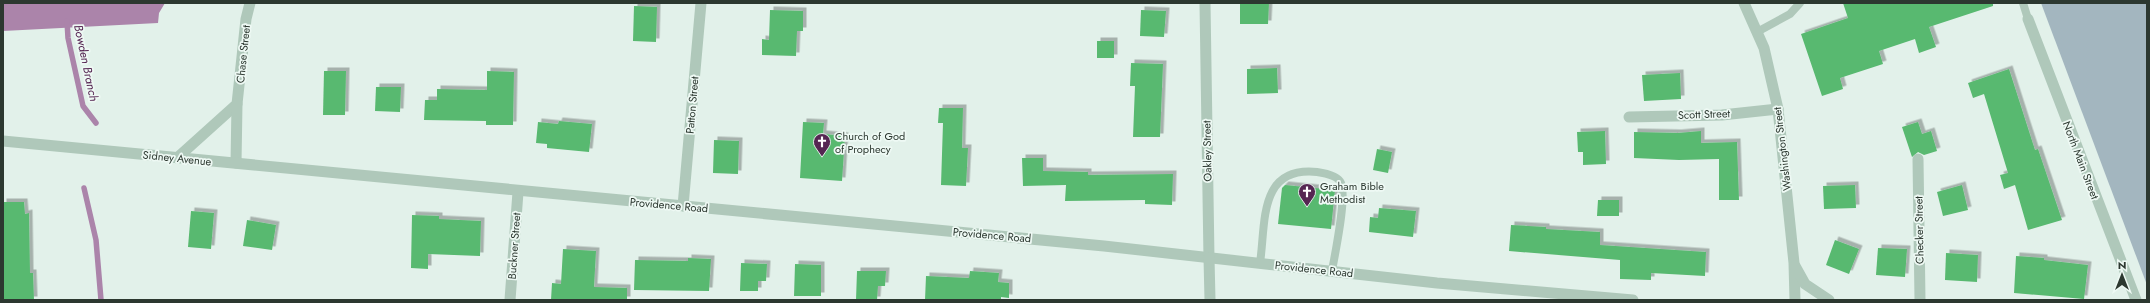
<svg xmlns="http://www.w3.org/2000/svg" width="2150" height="303" viewBox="0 0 2150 303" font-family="Jost,sans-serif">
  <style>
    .green { fill: #a3b6bf }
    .water { fill: #ab84aa }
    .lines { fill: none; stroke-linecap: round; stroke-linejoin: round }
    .stream { stroke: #ab84aa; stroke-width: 5.5 }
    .building { fill: #58b970; filter: url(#shadow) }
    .service { stroke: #afc8ba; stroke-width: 8 }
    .minor { stroke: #afc8ba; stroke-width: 11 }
    .tertiary { stroke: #afc8ba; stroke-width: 11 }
    .labels { text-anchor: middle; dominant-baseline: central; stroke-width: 3.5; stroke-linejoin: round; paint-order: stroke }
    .street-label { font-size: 11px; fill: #2c3830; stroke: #eef9f4 }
    .poi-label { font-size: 11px; fill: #2c3830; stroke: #eef9f4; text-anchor: start }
    .water-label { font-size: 12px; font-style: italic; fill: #552652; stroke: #eef9f4 }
  </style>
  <defs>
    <filter id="shadow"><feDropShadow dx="3.5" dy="-3.5" stdDeviation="0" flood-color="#0004"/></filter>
  </defs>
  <rect width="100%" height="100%" fill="#e2f1ea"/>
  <polygon class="green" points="2041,3 2147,3 2147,285"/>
  <polygon class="water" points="3,3 165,3 159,13 158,23 3,31"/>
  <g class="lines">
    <g class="stream">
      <polyline points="67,21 68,38 83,106 96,123"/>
      <polyline points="84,188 96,240 101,300"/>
    </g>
  </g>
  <g class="building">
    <polygon points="1240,3 1269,3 1268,24 1240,24"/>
    <polygon points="1843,3 1993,3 1993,6 1929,27 1936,47 1919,53 1915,39 1879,51 1883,64 1840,78 1843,89 1822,96 1801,34 1848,18"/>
    <polygon points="634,6 657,7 656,42 633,41"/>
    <polygon points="770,10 803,11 803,31 797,31 796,56 762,55 762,39 769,40"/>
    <polygon points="1141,10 1166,11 1164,37 1140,36"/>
    <rect x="1097" y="41" width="17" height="17"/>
    <polygon points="1131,63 1163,64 1160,137 1133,137 1135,86 1130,86"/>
    <polygon points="1277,68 1278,93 1247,94 1247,69"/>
    <polygon points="2009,69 2035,150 2038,149 2062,220 2028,230 2015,185 2004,189 2000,175 2008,173 1984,94 1973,98 1968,83"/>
    <polygon points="324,71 346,71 345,115 323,115"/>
    <polygon points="487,71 514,72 513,125 486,125 486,121 424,120 425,100 437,100 437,89 487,90"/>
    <polygon points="1680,73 1681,99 1644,101 1642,75"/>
    <polygon points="376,87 401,87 400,112 375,111"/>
    <polygon points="939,108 963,108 962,148 968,148 966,186 941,185 943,123 938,123"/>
    <polygon points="559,121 592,124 589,152 547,148 547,144 536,143 538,122 558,124"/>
    <polygon points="803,122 824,123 823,134 845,136 842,181 800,178"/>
    <polygon points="1918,122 1922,134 1931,131 1937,151 1924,155 1918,152 1912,157 1902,127"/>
    <polygon points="1605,131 1606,164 1583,165 1583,152 1578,152 1577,132"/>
    <polygon points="1701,131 1701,143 1737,142 1739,200 1719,200 1719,159 1679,160 1634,158 1634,132 1678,133"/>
    <polygon points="714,140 739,141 738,174 713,173"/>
    <polygon points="1377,149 1392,152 1388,173 1373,170"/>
    <polygon points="1022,158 1043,158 1043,171 1088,172 1088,175 1173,174 1172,205 1145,204 1145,200 1065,201 1066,185 1023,186"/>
    <polygon points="1285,185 1335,190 1331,229 1278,224 1282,188"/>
    <polygon points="1855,185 1856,208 1824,209 1823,186"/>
    <polygon points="1962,185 1968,210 1943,216 1937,192"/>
    <polygon points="1598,200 1619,200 1619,216 1597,216"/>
    <polygon points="3,202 24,202 25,214 29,213 30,273 33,273 34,300 3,300"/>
    <polygon points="1379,208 1416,211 1413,237 1369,232 1370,217 1378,218"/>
    <polygon points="191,211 214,213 211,249 188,247"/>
    <polygon points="412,215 439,216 439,219 481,221 480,256 428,254 428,269 411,268"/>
    <polygon points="247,220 276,225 272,250 243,246"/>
    <polygon points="1511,225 1546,227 1546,229 1600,232 1600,245 1706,252 1705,276 1651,273 1651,280 1620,279 1620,260 1509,251"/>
    <polygon points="1835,240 1859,249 1849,274 1826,265"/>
    <polygon points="1878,248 1907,249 1905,277 1876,275"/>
    <polygon points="563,249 596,251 594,287 627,288 627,300 551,300 552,283 561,284"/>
    <polygon points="1946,253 1978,255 1977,282 1945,280"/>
    <polygon points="2016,256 2044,258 2044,260 2088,265 2084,299 2014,293"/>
    <polygon points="688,258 711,259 709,291 634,290 635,260 688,261"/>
    <polygon points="741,263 767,264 766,281 758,281 758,291 740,291"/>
    <polygon points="795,264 821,265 821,296 794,296"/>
    <polygon points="857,271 886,271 885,286 878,286 877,300 856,300"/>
    <polygon points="970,271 999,273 998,282 1009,283 1009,298 1001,297 1001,300 925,300 926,276 969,278"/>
  </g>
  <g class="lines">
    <g class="service">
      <polyline points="2023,3 2028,19"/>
      <polyline points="1757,32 1790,14 1800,3"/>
      <path d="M 1260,263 C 1266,223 1258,166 1317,172 C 1324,173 1338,176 1341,183 C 1347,198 1335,253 1332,271"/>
    </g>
    <g class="minor">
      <polyline points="1205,3 1209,258"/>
      <polyline points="2028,19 2136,300"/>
      <polyline points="1629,117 1722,115 1778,109"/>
      <polyline points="177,158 237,104 246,19 250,3"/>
      <polyline points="1918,159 1920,300"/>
      <polyline points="236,163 237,104"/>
      <polyline points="683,206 701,3"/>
      <polyline points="510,300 518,192"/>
    </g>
    <g class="tertiary">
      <polyline points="1744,3 1764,48 1778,109 1794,263 1795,300"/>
      <polyline points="3,141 1104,246 1437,283 1633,300"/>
      <polyline points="1209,258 1210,300"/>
      <polyline points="1795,266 1805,284 1829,300"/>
    </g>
  </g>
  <defs>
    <symbol id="church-pin" viewBox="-11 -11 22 30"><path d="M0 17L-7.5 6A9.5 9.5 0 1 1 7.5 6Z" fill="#552652" stroke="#eef9f4"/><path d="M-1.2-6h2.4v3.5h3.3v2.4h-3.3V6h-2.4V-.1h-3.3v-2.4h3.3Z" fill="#fff"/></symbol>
  </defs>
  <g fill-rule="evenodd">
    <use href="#church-pin" x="812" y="132" width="20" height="27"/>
    <use href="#church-pin" x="1297" y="182" width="20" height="27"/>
  </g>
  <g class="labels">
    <g class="street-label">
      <text transform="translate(243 54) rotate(-84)">Chase Street</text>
      <text transform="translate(692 105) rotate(-85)">Patton Street</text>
      <text transform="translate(1704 114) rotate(-2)">Scott Street</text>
      <text transform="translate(1782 149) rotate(-97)">Washington Street</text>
      <text transform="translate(1207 151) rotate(-91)">Oakley Street</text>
      <text transform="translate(177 158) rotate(6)">Sidney Avenue</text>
      <text transform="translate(2081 160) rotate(69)">North Main Street</text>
      <text transform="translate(669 205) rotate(5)">Providence Road</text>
      <text transform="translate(1919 230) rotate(-91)">Checker Street</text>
      <text transform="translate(992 235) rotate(5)">Providence Road</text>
      <text transform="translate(514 246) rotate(-86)">Buckner Street</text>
      <text transform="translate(1314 269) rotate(6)">Providence Road</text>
    </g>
    <g class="poi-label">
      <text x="835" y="136">Church of God<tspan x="835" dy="13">of Prophecy</tspan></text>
      <text x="1320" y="186">Graham Bible<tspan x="1320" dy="13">Methodist</tspan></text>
    </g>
    <g class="water-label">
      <text transform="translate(86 63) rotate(78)">Bowden Branch</text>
    </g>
  </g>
  <rect width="2150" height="303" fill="none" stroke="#2c3830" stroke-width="8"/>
  <g transform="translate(2122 275)" stroke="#eef9f4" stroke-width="3" paint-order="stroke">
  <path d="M0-3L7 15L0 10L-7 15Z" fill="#2c3830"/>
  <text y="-6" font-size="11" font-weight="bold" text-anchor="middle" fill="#2c3830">N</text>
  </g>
</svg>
